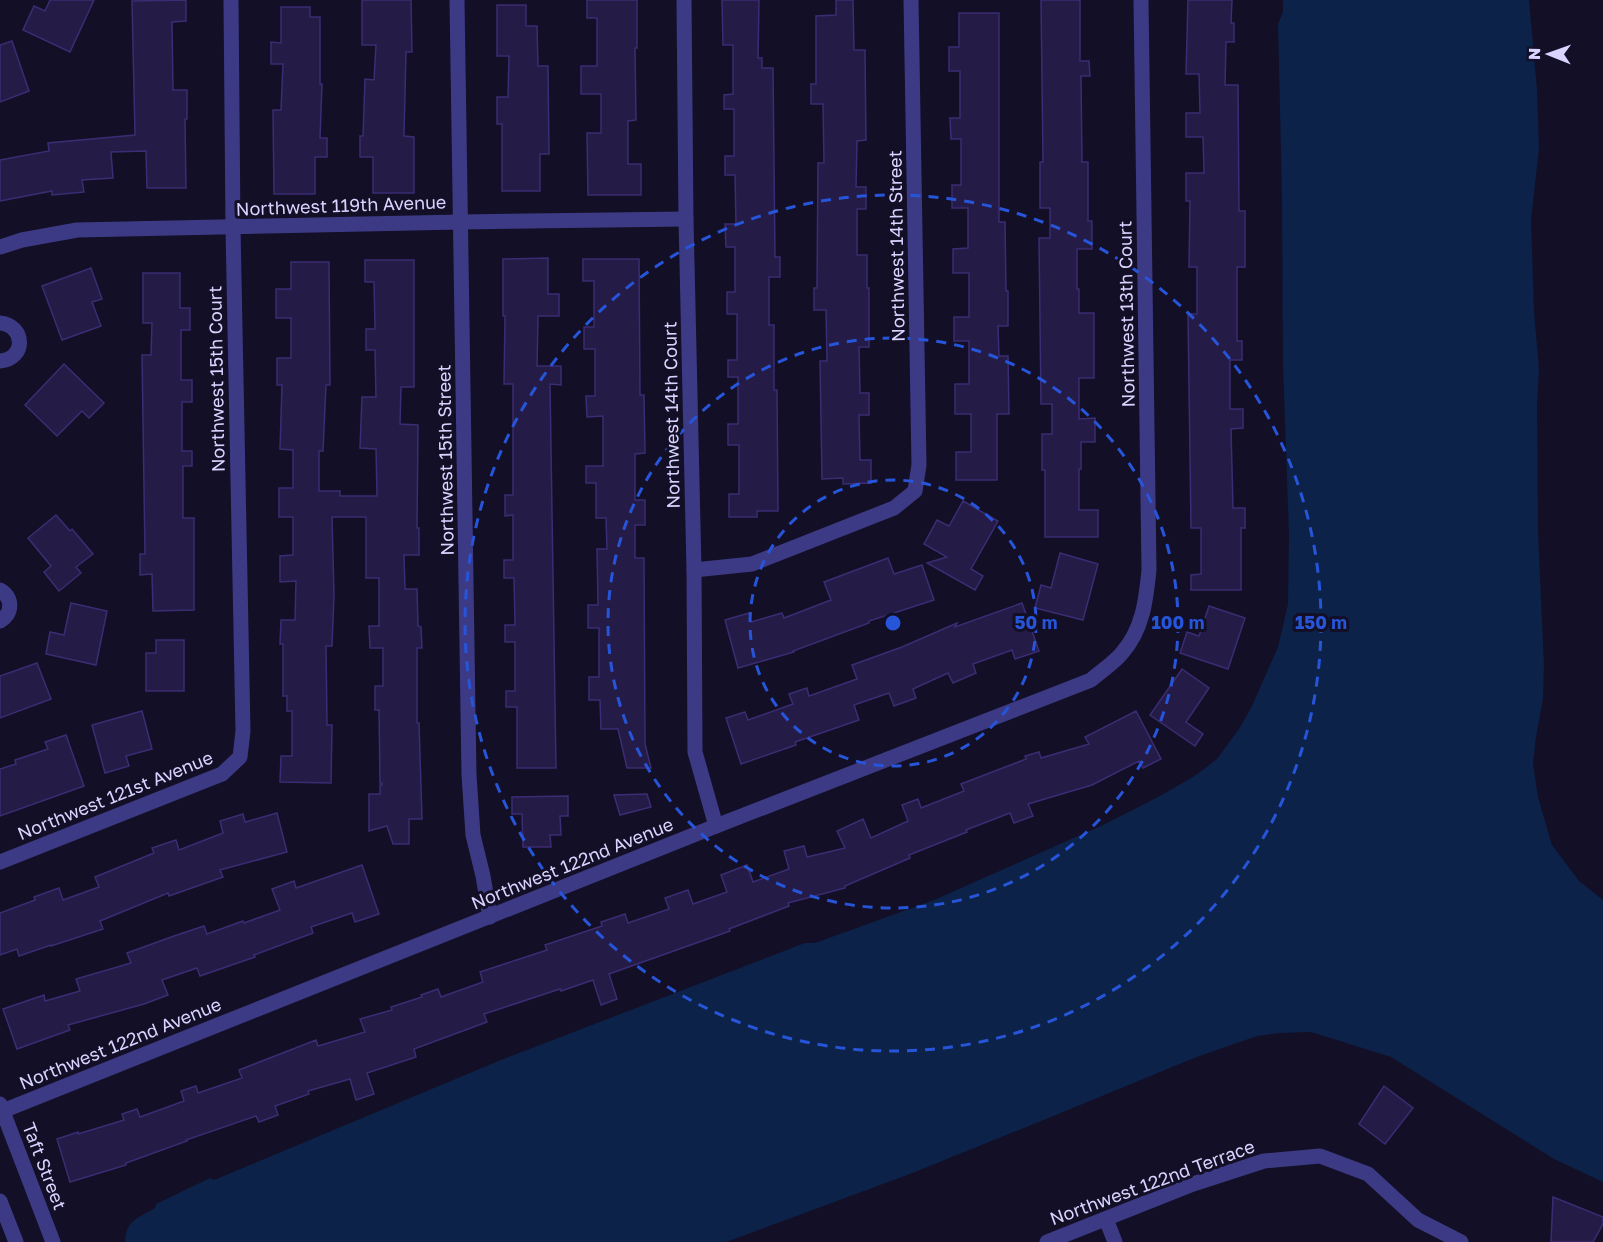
<svg xmlns="http://www.w3.org/2000/svg" width="1603" height="1242" viewBox="0 0 1603 1242" font-family="'Golos Text',sans-serif">
  <style>
    .water { fill: #0c2248 }
    .building { fill: #241b47; stroke: #3b2d73; stroke-width: 1.5 }
    .lines { fill: none; stroke-linecap: round; stroke-linejoin: round }
    .minor { stroke: #3d3a85; stroke-width: 15 }
    .tertiary { stroke: #3d3a85; stroke-width: 15 }
    .ring { fill: none; stroke: #2655da; stroke-width: 3; stroke-dasharray: 10 8 }
    .labels { text-anchor: middle; dominant-baseline: central; stroke-width: 6; stroke-linejoin: round; paint-order: stroke }
    .street-label { font-size: 18px; fill: #d9d4ff; stroke: #130f26 }
    .centre { fill: #2655da; stroke: #130f26; stroke-width: 3 }
    .ring-label { font-size: 18px; text-anchor: middle; font-weight: bold; fill: #2655da; stroke: #130f26; stroke-width: 6; stroke-linejoin: round; paint-order: stroke }
  </style>
  <rect width="100%" height="100%" fill="#130f26"/>
  <path class="water" d="M 1283,0 L 1529,0 L 1537,90 L 1539,148 L 1531,220 L 1534,311 L 1539,370 L 1537,403 L 1538,532 L 1544,666 L 1543,698 L 1536,737 L 1533,764 L 1538,797 L 1552,845 L 1579,881 L 1603,900 L 1603,1182 L 1554,1159 L 1391,1057 L 1311,1032 L 1279,1033 L 1257,1036 L 1194,1058 L 1051,1117 L 910,1174 L 726,1242 L 125,1242 C 126,1220 138,1218 155,1208 L 156,1204 L 210,1178 L 214,1180 L 501,1060 L 805,943 L 815,943 L 934,900 L 1103,825 L 1160,796 L 1196,775 L 1217,759 L 1239,729 L 1252,706 L 1278,647 L 1288,604 L 1289,535 L 1283,365 L 1282,196 L 1278,24 L 1283,12 Z"/>
  <g class="building">
    <polygon points="50,0 94,0 70,52 23,30 34,6 45,11"/>
    <polygon points="186,0 186,21 172,22 173,90 187,90 187,119 185,119 186,188 147,188 146,151 111,152 113,178 82,180 84,192 52,195 52,191 0,201 0,160 49,151 48,143 135,135 132,1"/>
    <polygon points="362,0 411,0 412,52 406,52 404,136 414,137 414,193 373,193 373,157 360,157 360,136 363,136 365,79 374,80 376,45 362,45"/>
    <polygon points="587,0 637,0 637,48 635,48 636,120 628,121 628,164 641,164 641,195 588,195 587,133 601,133 601,94 581,94 581,66 597,66 597,18 587,18"/>
    <polygon points="722,0 759,0 758,58 762,58 762,68 773,68 775,257 780,257 780,277 769,277 769,325 774,325 774,390 777,390 778,511 757,511 757,517 729,517 729,494 739,494 739,445 728,445 728,424 738,424 738,377 728,377 728,360 737,360 737,314 727,314 727,292 735,292 735,247 726,247 725,224 736,224 735,175 725,175 725,156 734,156 734,109 724,109 724,95 733,94 733,45 723,45"/>
    <polygon points="836,0 853,0 854,50 865,50 866,140 857,141 856,187 866,187 866,209 857,209 857,255 867,255 867,288 869,288 869,347 859,347 860,393 869,393 869,415 859,415 860,460 871,460 871,483 843,484 843,478 822,479 820,361 827,361 826,310 814,310 814,288 817,288 818,163 824,163 823,104 811,104 811,84 816,84 816,16 836,15"/>
    <polygon points="1041,0 1080,0 1080,61 1089,61 1090,76 1081,76 1082,162 1088,162 1088,221 1092,221 1092,249 1077,249 1077,289 1079,289 1079,313 1094,313 1094,378 1079,378 1079,419 1095,418 1095,442 1081,442 1081,469 1079,469 1079,510 1098,510 1098,537 1045,537 1045,470 1042,470 1042,434 1052,434 1052,404 1041,404 1039,238 1050,238 1050,208 1040,208 1040,162 1043,162"/>
    <polygon points="1188,0 1232,0 1231,23 1234,23 1234,42 1226,42 1225,85 1238,85 1239,211 1245,211 1245,267 1237,267 1237,341 1242,341 1242,360 1230,360 1230,409 1243,409 1243,428 1231,429 1233,508 1245,508 1245,528 1241,528 1241,590 1191,590 1191,575 1201,574 1201,528 1191,528 1188,314 1197,314 1197,267 1189,267 1190,201 1186,201 1186,173 1204,173 1203,137 1186,137 1186,113 1200,113 1199,74 1186,74"/>
    <polygon points="497,5 526,5 526,26 537,26 538,66 548,66 549,154 540,154 540,191 502,191 502,124 497,124 497,97 508,97 509,56 497,56"/>
    <polygon points="281,7 310,7 310,17 320,17 320,84 322,84 320,138 327,138 327,157 315,157 315,194 274,194 273,110 281,110 283,64 271,64 271,42 281,43"/>
    <polygon points="959,13 999,13 999,222 1005,222 1006,291 1008,291 1008,326 998,326 999,356 1008,356 1009,414 997,414 997,480 956,480 956,452 971,452 971,414 955,414 955,384 969,384 969,341 954,341 954,317 969,317 969,273 953,273 953,249 968,248 968,208 952,208 952,185 961,185 961,139 951,139 950,118 960,118 960,71 949,71 949,47 959,47"/>
    <polygon points="12,41 29,91 0,102 0,45"/>
    <polygon points="548,258 548,294 559,294 559,316 538,316 537,366 561,366 561,385 550,384 556,768 517,768 517,707 506,707 506,691 515,691 515,642 505,642 505,625 515,625 514,578 504,578 504,560 513,560 513,515 505,516 505,495 513,495 513,384 504,384 505,316 503,316 503,259"/>
    <polygon points="583,259 639,259 640,395 644,395 645,453 635,454 635,500 645,500 645,525 635,525 635,558 644,558 645,744 651,768 627,768 618,729 601,729 600,700 589,700 589,677 599,677 599,628 588,628 588,605 598,605 597,549 607,549 606,518 596,518 596,483 586,483 586,466 603,466 603,416 587,417 586,396 595,396 595,349 584,349 584,327 594,327 594,281 583,281"/>
    <polygon points="365,260 414,260 414,387 401,387 400,424 418,425 417,528 419,528 419,555 404,555 405,589 417,589 418,626 421,627 422,648 417,648 417,723 419,723 422,819 409,819 409,844 393,844 387,826 369,831 369,794 380,794 380,785 382,785 382,783 380,783 379,710 375,710 375,686 383,686 383,648 370,648 369,626 379,626 379,578 366,578 366,517 332,517 334,595 332,646 326,646 327,725 332,725 331,783 280,782 281,756 292,756 292,711 287,711 287,696 283,696 283,644 280,644 281,620 295,620 296,581 280,582 280,556 293,555 293,517 279,517 279,488 293,488 293,450 280,449 282,385 277,385 277,358 291,358 291,318 276,318 276,289 291,289 291,262 329,262 330,385 326,385 323,451 319,451 319,491 340,491 340,496 377,496 376,449 360,448 362,397 376,397 375,350 366,350 366,329 375,329 374,282 365,282"/>
    <polygon points="91,268 102,299 92,302 101,326 62,340 42,286"/>
    <polygon points="143,273 180,273 180,308 190,308 190,330 181,330 181,380 192,380 192,402 182,402 182,451 192,451 192,466 183,466 183,518 194,518 194,610 153,611 152,574 140,575 140,554 145,554 142,355 151,355 152,323 143,323"/>
    <polygon points="64,364 104,403 89,418 82,411 57,436 25,405"/>
    <polygon points="963,501 998,521 971,569 983,576 975,590 927,563 947,557 924,544 937,520 949,526"/>
    <polygon points="56,515 70,531 72,529 93,554 76,567 81,573 59,591 44,572 51,566 28,538"/>
    <polygon points="1060,553 1098,564 1083,620 1035,608 1041,585 1051,588"/>
    <polygon points="888,558 894,574 922,565 934,600 869,621 869,623 793,651 794,652 738,668 725,620 749,613 751,622 782,613 784,618 831,600 824,582"/>
    <polygon points="71,603 107,611 96,665 46,654 50,632 64,635"/>
    <polygon points="1022,603 1039,651 1015,659 1012,650 973,664 976,673 953,683 948,673 913,689 916,698 894,706 889,693 854,705 859,720 795,742 796,745 741,764 726,718 745,712 748,720 793,704 789,694 807,688 809,696 857,679 852,665 902,647 957,623 955,627"/>
    <polygon points="1209,606 1245,618 1228,669 1180,653 1187,632 1199,636"/>
    <polygon points="156,640 184,640 184,691 146,691 146,653 156,653"/>
    <polygon points="37,663 51,699 0,718 0,676"/>
    <polygon points="1182,669 1209,688 1186,722 1203,734 1195,746 1150,715"/>
    <polygon points="142,711 152,749 126,756 129,766 105,773 92,725"/>
    <polygon points="1136,711 1161,759 1143,768 1139,761 1092,785 1028,804 1033,816 1014,823 1010,813 966,830 967,832 909,855 910,858 845,886 845,888 788,903 789,906 729,929 730,931 609,974 617,999 601,1005 593,980 561,991 560,989 484,1014 487,1022 414,1049 416,1057 367,1073 374,1094 356,1100 350,1079 308,1091 309,1094 275,1106 278,1115 259,1122 256,1116 186,1140 187,1141 126,1163 126,1165 70,1182 57,1139 78,1132 78,1134 124,1120 122,1114 137,1109 140,1117 184,1101 181,1091 196,1086 198,1093 242,1078 239,1070 316,1040 318,1046 365,1032 360,1019 392,1010 391,1007 422,997 421,995 438,989 441,997 483,982 480,972 547,950 545,945 602,926 601,922 625,914 628,923 669,909 665,898 688,890 693,904 727,892 721,875 747,865 753,882 789,869 784,851 804,846 807,857 845,848 837,831 863,819 871,838 908,821 902,805 918,799 921,808 964,791 961,784 1026,759 1025,756 1039,752 1041,758 1089,744 1085,737"/>
    <polygon points="66,735 84,786 0,816 0,769 16,764 15,760 48,749 45,742"/>
    <polygon points="647,794 651,807 620,815 614,795"/>
    <polygon points="568,796 568,816 560,816 561,835 550,835 551,847 523,847 522,814 512,814 512,797"/>
    <polygon points="277,813 287,852 220,870 223,877 169,896 168,893 100,921 103,929 51,946 51,945 19,956 17,949 0,955 0,913 35,900 34,897 59,888 63,900 99,887 95,877 154,853 152,848 176,840 179,850 223,833 220,821 243,814 245,822"/>
    <polygon points="362,865 379,914 355,922 352,913 311,927 313,933 254,955 255,957 200,976 197,968 162,980 168,995 144,1004 68,1025 70,1030 17,1049 3,1009 44,995 45,1001 80,991 76,979 131,963 127,953 174,936 204,926 207,934 243,921 244,923 280,910 272,889 294,881 296,888"/>
    <polygon points="1384,1086 1413,1108 1385,1144 1359,1124"/>
    <polygon points="1553,1197 1603,1217 1603,1224 1593,1242 1551,1242"/>
  </g>
  <g class="lines">
    <g class="minor">
      <polyline points="457,0 469,775 473,835 483,876 490,917"/>
      <polyline points="684,0 686,219 694,570 695,752 716,826"/>
      <polyline points="0,247 22,240 77,230 461,222 686,219"/>
      <path d="M 0,323 C 26,326 26,359 0,361"/>
      <polyline points="694,570 752,564 894,508 915,491 919,465 911,0"/>
      <path d="M 0,590 C 13,598 13,613 0,621"/>
      <polyline points="0,862 222,774 240,757 243,731 233,228 231,0"/>
      <path d="M 0,1112 L 716,826 L 1091,680 C 1101,671 1114,663 1122,653 C 1143,629 1146,600 1149,570 L 1141,0"/>
      <polyline points="1106,1219 1115,1242"/>
      <polyline points="1047,1242 1193,1184 1264,1161 1320,1156 1368,1174 1418,1220 1461,1242"/>
    </g>
    <g class="tertiary">
      <polyline points="0,1104 53,1242"/>
      <polyline points="0,1201 16,1242"/>
    </g>
  </g>
  <g class="ring">
    <circle cx="893" cy="623" r="143"/>
    <circle cx="893" cy="623" r="285"/>
    <circle cx="893" cy="623" r="428"/>
  </g>
  <g class="labels">
    <g class="street-label">
      <text transform="translate(341 205) rotate(-2)">Northwest 119th Avenue</text>
      <text transform="translate(896 246) rotate(-91)">Northwest 14th Street</text>
      <text transform="translate(1126 314) rotate(-91)">Northwest 13th Court</text>
      <text transform="translate(216 379) rotate(-91)">Northwest 15th Court</text>
      <text transform="translate(671 415) rotate(-91)">Northwest 14th Court</text>
      <text transform="translate(445 460) rotate(-91)">Northwest 15th Street</text>
      <text transform="translate(115 795) rotate(-22)">Northwest 121st Avenue</text>
      <text transform="translate(572 863) rotate(-22)">Northwest 122nd Avenue</text>
      <text transform="translate(120 1043) rotate(-22)">Northwest 122nd Avenue</text>
      <text transform="translate(45 1166) rotate(69)">Taft Street</text>
      <text transform="translate(1152 1182) rotate(-20)">Northwest 122nd Terrace</text>
    </g>
  </g>
  <circle cx="893" cy="623" r="9" class="centre"/>
  <g class="ring-label">
    <text x="1036" y="629">50 m</text>
    <text x="1178" y="629">100 m</text>
    <text x="1321" y="629">150 m</text>
  </g>
  <g transform="translate(1549 54) rotate(271)" stroke="#130f26" stroke-width="4.5" paint-order="stroke">
  <path d="M0-4.5L10 22L0 15L-10 22Z" fill="#d9d4ff"/>
  <text y="-9" font-size="16" font-weight="bold" text-anchor="middle" fill="#d9d4ff">N</text>
  </g>
</svg>
